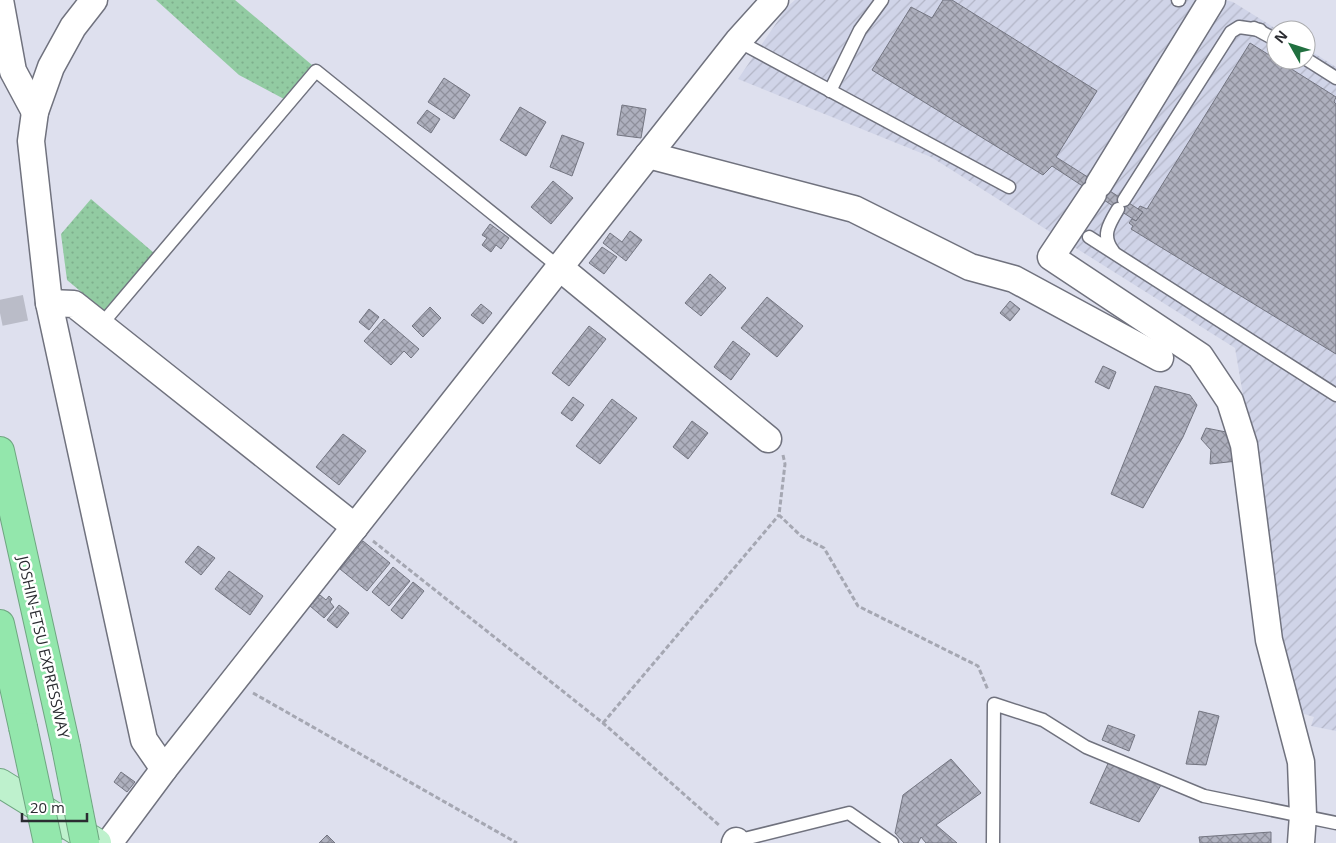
<svg xmlns="http://www.w3.org/2000/svg" width="1336" height="843" viewBox="0 0 1336 843" font-family="'Open Sans',sans-serif">
  <style>
    .industrial { fill: url(#industrial-furrows) }
    .green { fill: url(#green-dots) }
    .building { fill: url(#building-cross-hatch); stroke: #737581 }
    .lines { fill: none; stroke-linecap: round; stroke-linejoin: round }
    .street-tunnel { stroke: #babcc8; stroke-width: 26; stroke-dasharray: 26 13; stroke-linecap: butt }
    .lane-casing { stroke: #70727e; stroke-width: 15 }
    .street-casing { stroke: #70727e; stroke-width: 29 }
    .primary-casing { stroke: #6fa681; stroke-width: 30 }
    .highway-casing { stroke: #6fa681; stroke-width: 30 }
    .path { stroke: #a5a7b2; stroke-width: 3; stroke-dasharray: 5 2.5; stroke-linecap: butt }
    .lane { stroke: #fff; stroke-width: 12 }
    .street { stroke: #fff; stroke-width: 26 }
    .primary { stroke: #bef1cd; stroke-width: 28 }
    .highway { stroke: #93e7ac; stroke-width: 28 }
    .highway-bridge-casing { stroke: #6fa681; stroke-width: 30; stroke-linecap: butt }
    .highway-bridge { stroke: #93e7ac; stroke-width: 28 }
    .labels { text-anchor: middle; dominant-baseline: central; stroke-width: 5; stroke-linejoin: round; paint-order: stroke }
    .street-label { font-size: 15px; fill: #2b2c31; stroke: #fff }
  </style>
  <defs>
    <pattern id="industrial-furrows" width="10" height="10" patternUnits="userSpaceOnUse" patternTransform="scale(1.25)"><rect width="10" height="10" fill="#d0d4e8"/><path d="M-1 1l2-2M0 10L10 0M9 11l2-2" fill="none" stroke="#b3b6c7"/></pattern>
    <pattern id="green-dots" width="8" height="8" patternUnits="userSpaceOnUse" patternTransform="scale(1.25)"><rect width="8" height="8" fill="#92cba2"/><path d="M2 2h.1M6 6h.1" fill="none" stroke="#7eae8c" stroke-width="1.8" stroke-linecap="round"/></pattern>
    <pattern id="building-cross-hatch" width="8" height="8" patternUnits="userSpaceOnUse" patternTransform="scale(1.25)"><rect width="8" height="8" fill="#aeb0be"/><path d="M0 0l8 8M0 8l8-8" fill="none" stroke="#8e8f9b"/></pattern>
  </defs>
  <rect width="100%" height="100%" fill="#dee0ee"/>
  <polygon class="industrial" points="795,0 1225,0 1233,2 1278,30 1276,30 1276,60 1306,60 1306,48 1336,67 1336,731 1311,726 1314,717 1298,712 1292,698 1266,529 1235,348 931,157 738,79 788,6"/>
  <g class="green">
    <polygon points="156,0 235,0 312,65 284,99 239,75"/>
    <polygon points="91,199 154,253 104,311 67,280 61,234"/>
  </g>
  <g class="building">
    <polygon points="943,0 952,0 1097,91 1056,157 1143,212 1136,221 1052,166 1043,175 872,70 911,7 932,18"/>
    <polygon points="1250,43 1336,97 1334,102 1336,104 1336,354 1131,229 1133,226 1129,223 1132,219 1136,221 1143,212 1138,209 1140,206 1147,209"/>
    <polygon points="444,78 470,95 454,119 428,102"/>
    <polygon points="622,105 646,109 641,138 617,135"/>
    <polygon points="520,107 546,122 526,156 500,140"/>
    <polygon points="427,110 440,119 431,133 417,123"/>
    <polygon points="562,135 584,143 572,176 550,167"/>
    <polygon points="553,181 573,198 551,224 531,207"/>
    <polygon points="490,224 509,238 501,249 496,245 491,252 482,245 487,238 482,235"/>
    <polygon points="630,231 642,240 626,261 603,243 610,233 622,242"/>
    <polygon points="602,247 617,257 604,274 589,263"/>
    <polygon points="710,274 726,288 701,316 685,303"/>
    <polygon points="767,297 803,326 777,357 741,328"/>
    <polygon points="1010,301 1020,309 1010,321 1000,313"/>
    <polygon points="481,304 492,313 483,324 471,315"/>
    <polygon points="430,307 441,318 423,337 412,326"/>
    <polygon points="369,309 379,317 369,330 359,322"/>
    <polygon points="384,319 419,349 411,358 404,351 391,365 364,341"/>
    <polygon points="589,326 606,339 569,386 552,373"/>
    <polygon points="733,341 750,354 731,380 714,367"/>
    <polygon points="1103,366 1116,372 1109,389 1095,382"/>
    <polygon points="1155,386 1190,395 1197,405 1183,437 1143,508 1111,494"/>
    <polygon points="573,397 584,405 572,421 561,413"/>
    <polygon points="612,399 637,418 600,464 576,446"/>
    <polygon points="692,421 708,433 688,459 673,447"/>
    <polygon points="1206,428 1236,434 1237,461 1210,464 1211,450 1201,439"/>
    <polygon points="343,434 366,451 339,485 316,467"/>
    <polygon points="363,541 390,563 367,591 340,569"/>
    <polygon points="198,546 215,558 201,575 185,562"/>
    <polygon points="393,567 410,581 389,606 372,592"/>
    <polygon points="229,571 263,596 250,615 215,589"/>
    <polygon points="413,582 424,591 402,619 391,610"/>
    <polygon points="320,595 326,600 329,596 332,599 330,602 334,607 324,618 310,606"/>
    <polygon points="339,605 349,613 337,628 327,620"/>
    <polygon points="1199,711 1219,716 1206,765 1186,764"/>
    <polygon points="1108,725 1135,735 1129,751 1102,740"/>
    <polygon points="1111,757 1164,780 1139,822 1090,803"/>
    <polygon points="951,759 981,793 936,825 957,843 926,843 921,837 918,843 904,843 895,833 903,795"/>
    <polygon points="121,772 135,782 127,792 114,782"/>
    <polygon points="1271,832 1271,843 1200,843 1199,837"/>
    <polygon points="327,835 335,843 319,843"/>
  </g>
  <g class="lines">
    <polyline class="street-tunnel" points="0,313 49,303"/>
    <defs>
      <g id="lane">
        <polyline points="1178,0 1179,0"/>
        <polyline points="1254,28 1276,40"/>
        <polyline points="738,41 1009,187"/>
        <polyline points="1306,59 1336,78"/>
        <polyline points="830,91 860,30 882,0"/>
        <polyline points="1124,200 1231,32 1239,27 1260,30"/>
        <polyline points="1089,237 1336,395"/>
        <path d="M 1113,251 C 1101,236 1109,224 1118,209"/>
        <polyline points="101,325 316,71 559,267"/>
        <polyline points="736,841 849,813 892,843"/>
        <polyline points="993,843 994,704 1043,720 1086,747 1204,796 1336,823"/>
      </g>
      <g id="street">
        <polyline points="0,0 13,71 35,112"/>
        <polyline points="94,0 73,27 51,67 35,112 31,141 49,303 144,740 164,769"/>
        <polyline points="648,155 854,209 970,267 1014,279 1160,358"/>
        <polyline points="1099,184 1212,0"/>
        <polyline points="1093,194 1051,257 1200,356 1230,401 1244,445 1269,640 1301,762 1303,815 1301,843"/>
        <polyline points="559,267 768,439"/>
        <polyline points="49,303 74,304 355,527"/>
        <polyline points="109,843 164,769 738,41 775,0"/>
        <polyline points="735,843 736,841"/>
      </g>
      <polyline id="primary" points="0,783 97,843"/>
      <g id="highway">
        <polyline points="0,451 66,747"/>
        <polyline points="0,624 23,727"/>
      </g>
    </defs>
    <use href="#lane" class="lane-casing"/>
    <use href="#street" class="street-casing"/>
    <use href="#primary" class="primary-casing"/>
    <use href="#highway" class="highway-casing"/>
    <g class="path">
      <polyline points="783,455 785,464 779,515 801,536 824,548 858,606 978,666 988,690"/>
      <polyline points="373,541 603,723 720,826"/>
      <polyline points="253,693 517,843"/>
      <polyline points="603,723 779,515"/>
    </g>
    <use href="#lane" class="lane"/>
    <use href="#street" class="street"/>
    <use href="#primary" class="primary"/>
    <use href="#highway" class="highway"/>
    <defs>
      <g id="highway-bridge">
        <polyline points="23,727 48,843"/>
        <polyline points="66,747 85,843"/>
      </g>
    </defs>
    <use href="#highway-bridge" class="highway-bridge-casing"/>
    <use href="#highway-bridge" class="highway-bridge"/>
  </g>
  <g class="labels">
    <g class="street-label">
      <text transform="translate(44 647) rotate(77)">JOSHIN-ETSU EXPRESSWAY</text>
    </g>
  </g>
  <g transform="translate(1291 45) rotate(309)"><circle r="24" fill="#ffffff" stroke="#aaabad"/>
  <path d="M0-4L9 19L0 12L-9 19Z" fill="#217040"/>
  <text y="-8" font-size="14" font-weight="bold" text-anchor="middle" fill="#2b2c31">N</text>
  </g>
  <path d="M22 813v8h65v-8" fill="none" stroke="#2b2c31" stroke-width="2.5"/>
  <text x="30" y="813" font-size="15" fill="#2b2c31" stroke="#ffffff" stroke-width="4" paint-order="stroke">20 m</text>
</svg>
